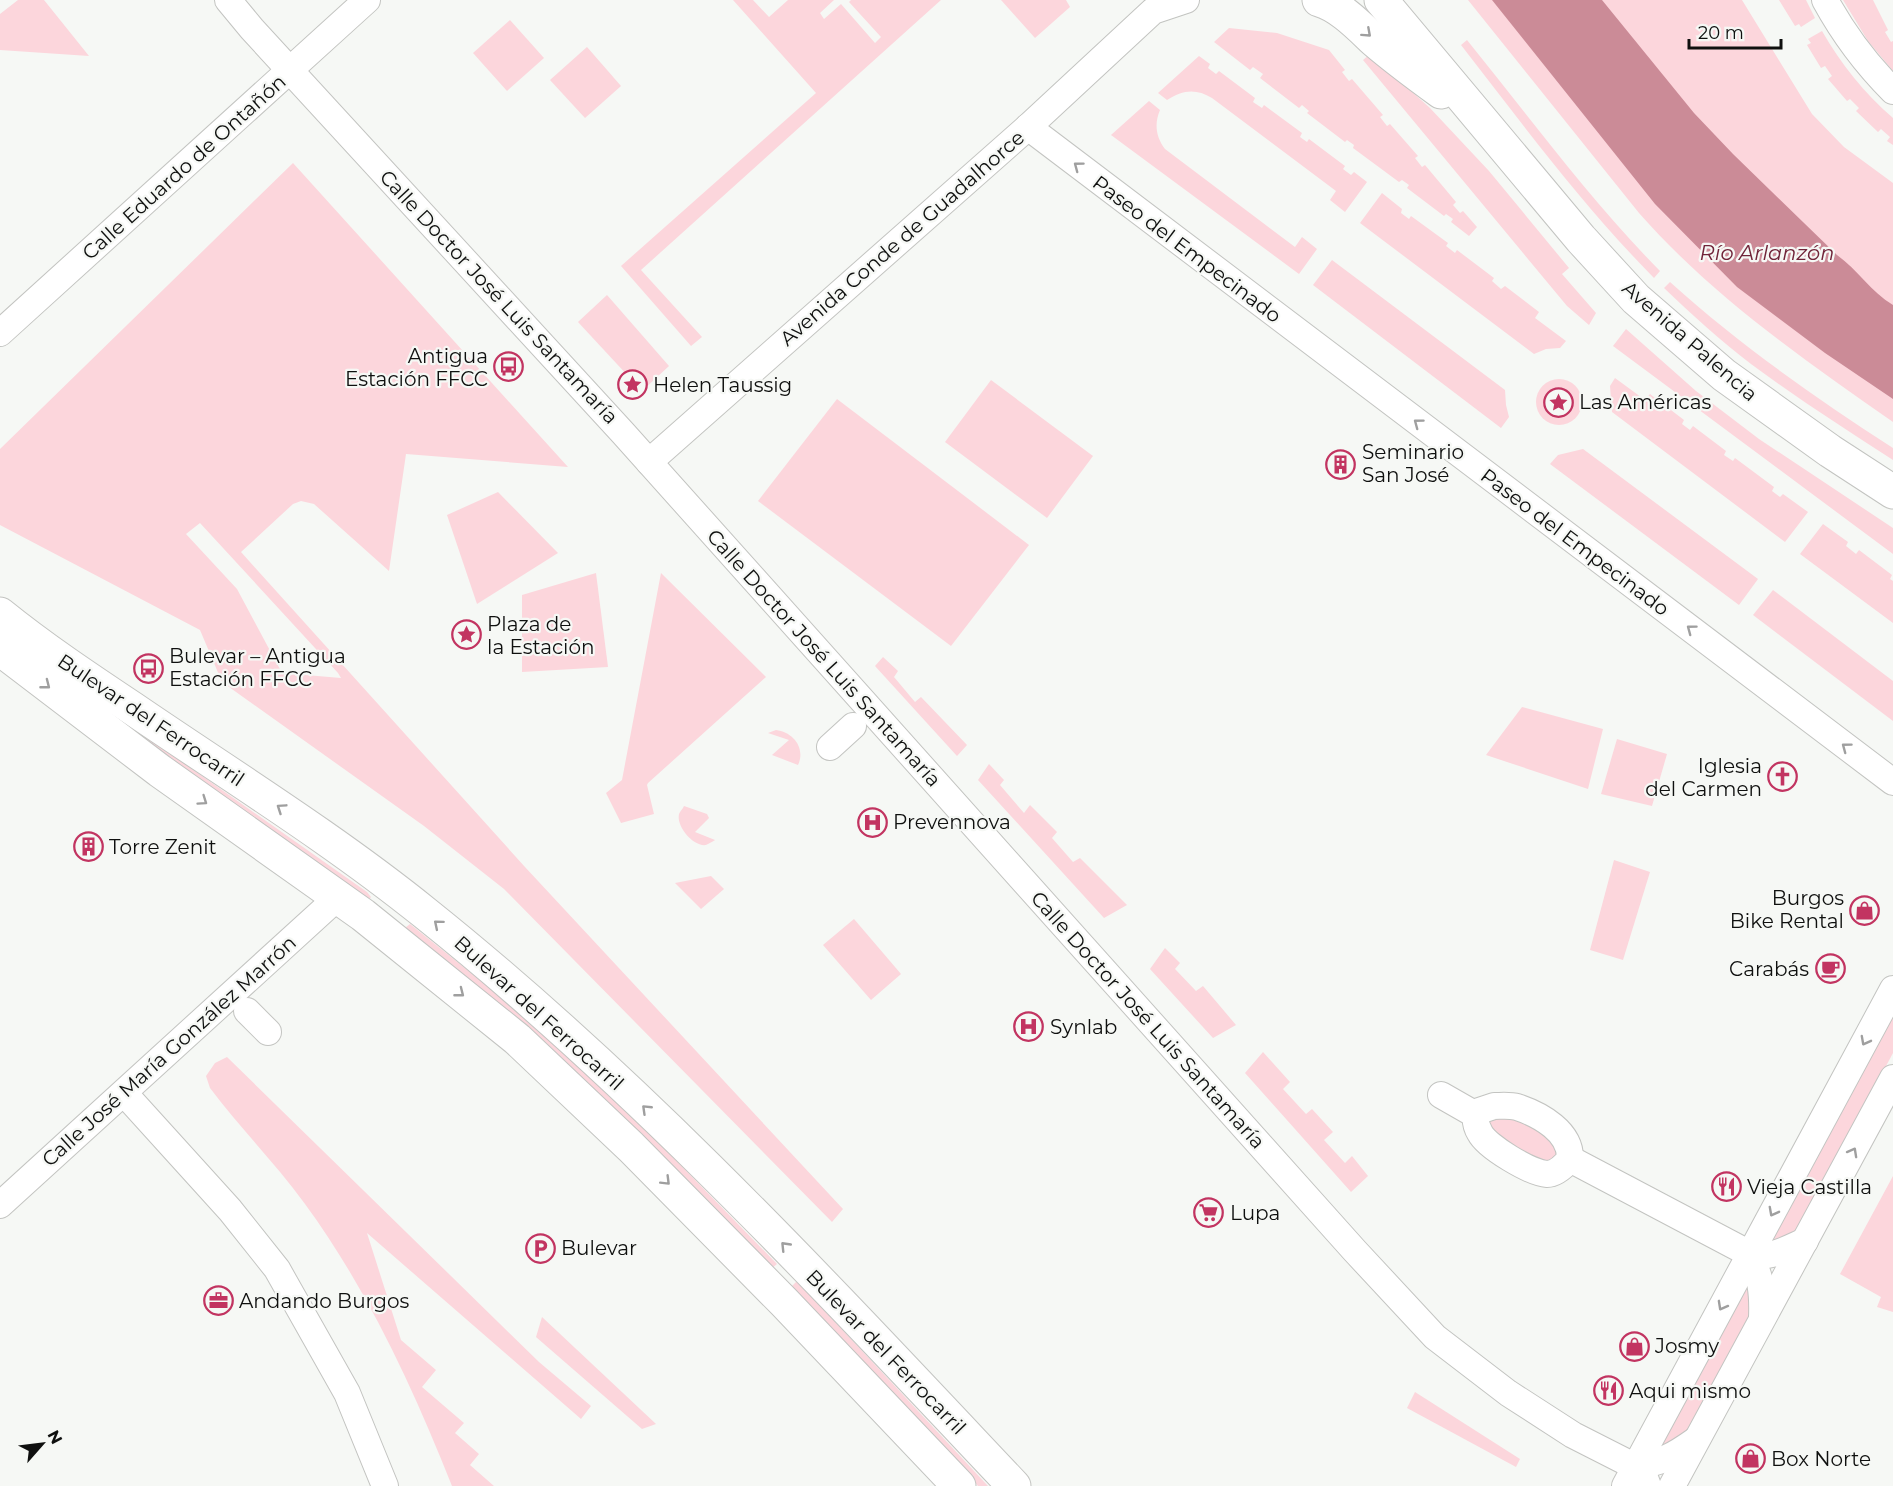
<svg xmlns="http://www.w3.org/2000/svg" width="1893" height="1486" viewBox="0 0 1893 1486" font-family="Montserrat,sans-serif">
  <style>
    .green { fill: #fcd6dc; fill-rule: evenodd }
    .water { fill: #cb8b97 }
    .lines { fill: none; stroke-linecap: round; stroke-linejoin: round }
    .street-casing { stroke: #c3c4c1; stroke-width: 28 }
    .secondary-casing { stroke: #c3c4c1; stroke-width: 35 }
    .highway-casing { stroke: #c3c4c1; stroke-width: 35 }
    .street { stroke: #fff; stroke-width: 26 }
    .secondary { stroke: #fff; stroke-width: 33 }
    .highway { stroke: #fff; stroke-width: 33 }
    .oneway { stroke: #9f9f9f }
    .labels { text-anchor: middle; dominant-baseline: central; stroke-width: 4.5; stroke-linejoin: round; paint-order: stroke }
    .street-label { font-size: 20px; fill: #0f100f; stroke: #f6f8f5 }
    .poi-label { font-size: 20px; fill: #0f100f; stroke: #f6f8f5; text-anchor: start }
    .water-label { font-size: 21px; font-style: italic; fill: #702439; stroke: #f6f8f5 }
  </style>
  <rect width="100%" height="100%" fill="#f6f8f5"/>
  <g class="green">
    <polygon points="18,0 44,0 89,56 0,50 0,14"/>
    <polygon points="733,0 753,0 769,17 788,0 834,0 820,13 824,19 841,4 875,43 881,37 849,2 851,0 941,0 641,270 702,337 691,346 621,266 816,93"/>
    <polygon points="1001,0 1066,0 1070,7 1035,38"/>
    <path d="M 1468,0 L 1742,0 L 1812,114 L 1844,147 L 1893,183 L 1893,422 C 1803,359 1712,296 1639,213 Z"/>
    <polygon points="1779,0 1806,0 1815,18 1801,27 1799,24 1795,26"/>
    <polygon points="1843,0 1873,0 1888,30 1885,32 1891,42 1893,41 1893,71 1868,41"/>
    <polygon points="510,20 544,58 507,91 473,53"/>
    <polygon points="1229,28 1277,33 1329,50 1345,70 1342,72 1349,81 1352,79 1383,115 1380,117 1387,126 1390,124 1418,156 1415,158 1422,167 1425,165 1456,202 1453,205 1460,213 1463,211 1477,227 1469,236 1451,222 1453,219 1446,214 1444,216 1407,188 1409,185 1402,180 1399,182 1353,148 1354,145 1347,140 1345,142 1307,113 1309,111 1302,105 1299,108 1260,78 1263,74 1253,67 1250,70 1214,42"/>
    <path d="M 1822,31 C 1841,64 1864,93 1893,118 L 1893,145 L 1887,141 L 1890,137 L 1881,129 L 1878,132 L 1856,111 L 1859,108 L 1850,99 L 1847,101 L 1828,79 L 1832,76 L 1825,66 L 1821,68 L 1807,45 L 1811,43 L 1808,39 Z"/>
    <path d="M 1467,40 C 1530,118 1590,200 1660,271 L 1654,278 C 1583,206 1523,125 1461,45 Z"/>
    <polygon points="587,47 621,86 585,118 550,80"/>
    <polygon points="1370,54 1430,108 1489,171 1569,268 1562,274 1596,313 1589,325 1567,306 1363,60"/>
    <path d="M 1199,56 L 1210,64 L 1208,68 L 1216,74 L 1219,71 L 1255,98 L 1253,102 L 1262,108 L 1264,105 L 1302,133 L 1300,137 L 1307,142 L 1309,139 L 1345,166 L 1343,169 L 1351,175 L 1354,172 L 1367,182 L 1345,212 L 1330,200 L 1336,191 L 1212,98 C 1196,88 1182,90 1167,100 L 1158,93 Z"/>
    <path d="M 1149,101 L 1160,110 C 1154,124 1156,137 1165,149 L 1295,247 L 1302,237 L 1317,249 L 1299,274 L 1111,135 Z"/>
    <path d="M 293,163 L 568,467 L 406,454 L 389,571 L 314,504 L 301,501 L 293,504 L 241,552 L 525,867 L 843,1209 L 832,1222 L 504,889 L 424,826 L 222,682 L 200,630 L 0,525 L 0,449 ZM 200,523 L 338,673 L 341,678 L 282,673 L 237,589 L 186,534 Z"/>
    <polygon points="1382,193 1402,209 1401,213 1409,219 1411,216 1448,243 1446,246 1455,253 1457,250 1494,278 1492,281 1501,289 1505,286 1539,312 1535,318 1566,341 1560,348 1546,349 1534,354 1360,223"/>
    <polygon points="1332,260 1505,390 1506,405 1509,417 1501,428 1313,285"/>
    <path d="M 1670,282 C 1741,346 1813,396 1893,448 L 1893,460 C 1845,429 1797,398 1751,364 C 1721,341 1692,315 1664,288 Z"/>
    <polygon points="607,295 669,366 642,391 578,322"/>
    <polygon points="1626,329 1696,391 1759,439 1893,528 1893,554 1613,346"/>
    <polygon points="1615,378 1645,400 1650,394 1684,420 1682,424 1690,430 1693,426 1726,451 1724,455 1733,461 1735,458 1774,487 1772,491 1780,497 1783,494 1808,512 1785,542 1612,412 1610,386"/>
    <circle cx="1559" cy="402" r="23"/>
    <polygon points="991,380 1093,456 1047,518 945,442"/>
    <polygon points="837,399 1029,545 951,646 758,501"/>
    <polygon points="1583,449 1758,579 1739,605 1550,464 1558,455"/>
    <polygon points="498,492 558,553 477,604 447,515"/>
    <polygon points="1823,524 1848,542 1846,546 1856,554 1859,550 1892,575 1890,579 1893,581 1893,623 1800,554"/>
    <polygon points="596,573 608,667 522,672 522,595"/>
    <polygon points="661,573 766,677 648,783 647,785 654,814 621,823 606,793 622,780"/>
    <polygon points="1773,590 1893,681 1893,721 1753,615"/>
    <polygon points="883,657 898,671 894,677 915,702 921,697 967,745 957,756 875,666"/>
    <polygon points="55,676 178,759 367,892 371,897 369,900"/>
    <polygon points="1522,707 1603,729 1588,789 1486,755"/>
    <path d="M 776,730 C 793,732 806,748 798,765 L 772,755 L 789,740 L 768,733 Z"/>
    <polygon points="1617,739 1667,754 1652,806 1601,794"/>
    <polygon points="989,764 1004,780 1000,785 1024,813 1030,805 1057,832 1052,838 1073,862 1080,858 1127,905 1104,918 978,780"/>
    <path d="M 684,806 L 707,814 L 709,818 L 695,832 L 715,840 C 714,841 708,844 706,845 C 694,847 676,827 679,814 C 680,811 683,809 684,806 Z"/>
    <polygon points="1614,860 1650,872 1623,960 1590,950"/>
    <polygon points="711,876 724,889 701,909 675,883"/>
    <polygon points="854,919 901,974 871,1000 823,945"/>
    <polygon points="410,924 546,1033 627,1110 777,1264 771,1269 622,1116 543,1040 405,928"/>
    <polygon points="1165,948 1180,963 1175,969 1196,991 1203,986 1236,1025 1213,1038 1150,969"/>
    <polygon points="1893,1009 1893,1053 1797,1232 1769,1246"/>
    <polygon points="1263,1052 1290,1082 1283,1089 1306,1114 1312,1109 1333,1132 1324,1140 1345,1163 1352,1156 1368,1176 1351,1192 1245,1073"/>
    <path d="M 227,1057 L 539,1362 L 591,1406 L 581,1419 L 367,1233 L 401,1340 L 436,1370 L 422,1387 L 464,1423 L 455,1433 L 479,1454 L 470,1465 L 494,1486 L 452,1486 C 413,1388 368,1290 305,1204 C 276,1164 240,1128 210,1088 L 206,1076 L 215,1063 Z"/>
    <path d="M 1488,1115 C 1519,1116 1541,1129 1562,1151 L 1553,1161 C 1527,1163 1503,1142 1486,1123 Z"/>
    <polygon points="1893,1176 1893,1312 1877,1307 1881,1297 1840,1274"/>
    <path d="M 1746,1280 C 1752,1293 1751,1309 1748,1323 L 1686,1435 L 1651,1453 Z"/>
    <polygon points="797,1281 988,1486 978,1486 792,1286"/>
    <polygon points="542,1317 656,1424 642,1429 536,1337"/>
    <polygon points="1415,1392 1520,1459 1516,1467 1407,1408"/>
  </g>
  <path class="water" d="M 1492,0 L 1602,0 L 1694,113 L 1733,154 L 1837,255 C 1858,270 1871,292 1893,305 L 1893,399 L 1825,353 L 1737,287 L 1655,204 Z"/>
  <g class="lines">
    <defs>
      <g id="street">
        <polyline points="228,0 252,29 623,433 1355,1251 1435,1337 1508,1393 1573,1435 1634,1466 1645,1478 1648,1486"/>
        <path d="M 1825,0 C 1843,33 1867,65 1893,91"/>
        <polyline points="1028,127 1893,782"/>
        <polyline points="0,333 367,0"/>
        <polyline points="649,462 1028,127 1153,11 1186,0"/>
        <polyline points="830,747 853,726"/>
        <polyline points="247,1011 268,1032"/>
        <polyline points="124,1093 230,1210 277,1269 347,1393 385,1486"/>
        <polyline points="1441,1095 1476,1115"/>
        <path d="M 1494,1106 C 1501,1106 1510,1105 1517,1107 C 1541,1115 1571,1132 1570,1159 C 1564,1166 1556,1174 1547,1174 C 1531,1173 1487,1147 1480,1133 C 1477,1128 1475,1121 1476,1115 L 1479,1111 Z"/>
        <path d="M 1570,1159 L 1750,1254 C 1771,1259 1787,1249 1805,1241"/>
        <polyline points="0,1205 338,897"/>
        <path d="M 1750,1254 C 1761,1277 1763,1293 1762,1318"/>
        <path d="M 1634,1466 C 1660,1464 1675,1455 1696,1440"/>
        <polyline points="1625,1486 1893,989"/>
        <polyline points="1672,1486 1893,1078"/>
      </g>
      <g id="secondary">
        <path d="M 0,614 C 42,648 87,678 132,708 C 230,775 332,838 425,913 C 639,1084 826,1287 1014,1486"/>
        <polyline points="0,649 160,771 363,915 517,1039 631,1147 784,1302 959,1486"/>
      </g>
      <g id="highway">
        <path d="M 1319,0 C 1340,6 1359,26 1375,41 C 1396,59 1419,76 1441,92"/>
        <polyline points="1381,0 1581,239 1636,299 1724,375 1830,451 1893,492"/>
      </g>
    </defs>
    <use href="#street" class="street-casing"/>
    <use href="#secondary" class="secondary-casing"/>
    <use href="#highway" class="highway-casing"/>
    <use href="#street" class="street"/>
    <use href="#secondary" class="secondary"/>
    <use href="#highway" class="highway"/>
  </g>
  <defs><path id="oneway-chevron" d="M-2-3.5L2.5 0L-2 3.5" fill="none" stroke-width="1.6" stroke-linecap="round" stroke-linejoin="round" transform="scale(1.5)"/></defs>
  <g class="oneway">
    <use href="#oneway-chevron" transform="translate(1367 33) rotate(42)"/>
    <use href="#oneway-chevron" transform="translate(1078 166) rotate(-143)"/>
    <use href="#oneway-chevron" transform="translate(1418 423) rotate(-143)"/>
    <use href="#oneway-chevron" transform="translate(1691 629) rotate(-143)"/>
    <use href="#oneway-chevron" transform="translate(46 685) rotate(38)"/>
    <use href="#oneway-chevron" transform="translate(1846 747) rotate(-143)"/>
    <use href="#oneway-chevron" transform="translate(203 801) rotate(35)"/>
    <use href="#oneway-chevron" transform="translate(281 808) rotate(-146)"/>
    <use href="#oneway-chevron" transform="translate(438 924) rotate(-140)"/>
    <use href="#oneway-chevron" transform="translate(460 993) rotate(38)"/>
    <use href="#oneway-chevron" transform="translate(1865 1041) rotate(118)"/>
    <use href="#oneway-chevron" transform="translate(646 1109) rotate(-136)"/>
    <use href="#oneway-chevron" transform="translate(1853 1152) rotate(-61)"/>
    <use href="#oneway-chevron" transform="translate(666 1181) rotate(45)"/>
    <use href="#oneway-chevron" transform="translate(1773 1212) rotate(118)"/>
    <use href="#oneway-chevron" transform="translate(785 1246) rotate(-134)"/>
    <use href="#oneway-chevron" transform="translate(1722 1306) rotate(119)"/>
  </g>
  <defs>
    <symbol id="bus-ring" viewBox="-11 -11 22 22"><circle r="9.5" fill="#f6f8f5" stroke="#c23461" stroke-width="1.5"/><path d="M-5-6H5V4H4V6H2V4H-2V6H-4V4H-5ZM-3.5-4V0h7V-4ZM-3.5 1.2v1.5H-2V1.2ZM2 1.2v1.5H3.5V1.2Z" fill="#c23461"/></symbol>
    <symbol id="sight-ring" viewBox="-11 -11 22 22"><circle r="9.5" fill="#f6f8f5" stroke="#c23461" stroke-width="1.5"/><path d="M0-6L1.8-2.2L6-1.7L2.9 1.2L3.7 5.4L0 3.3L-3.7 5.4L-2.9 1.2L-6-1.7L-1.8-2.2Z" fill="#c23461"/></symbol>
    <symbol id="building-ring" viewBox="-11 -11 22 22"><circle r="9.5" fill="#f6f8f5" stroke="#c23461" stroke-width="1.5"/><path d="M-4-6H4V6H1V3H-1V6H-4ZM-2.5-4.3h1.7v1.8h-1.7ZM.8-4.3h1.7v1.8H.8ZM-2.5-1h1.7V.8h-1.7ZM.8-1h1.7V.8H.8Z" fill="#c23461"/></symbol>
    <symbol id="church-ring" viewBox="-11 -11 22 22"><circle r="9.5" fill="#f6f8f5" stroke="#c23461" stroke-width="1.5"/><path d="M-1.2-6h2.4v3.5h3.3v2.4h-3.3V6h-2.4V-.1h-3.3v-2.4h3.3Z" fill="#c23461"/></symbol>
    <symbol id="hospital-ring" viewBox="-11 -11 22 22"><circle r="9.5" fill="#f6f8f5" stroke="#c23461" stroke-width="1.5"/><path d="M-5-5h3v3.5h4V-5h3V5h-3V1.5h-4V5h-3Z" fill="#c23461"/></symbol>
    <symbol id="shop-ring" viewBox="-11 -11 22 22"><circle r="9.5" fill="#f6f8f5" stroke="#c23461" stroke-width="1.5"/><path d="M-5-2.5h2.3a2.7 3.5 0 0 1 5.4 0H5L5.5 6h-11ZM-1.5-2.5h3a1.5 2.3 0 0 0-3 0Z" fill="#c23461"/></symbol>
    <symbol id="cafe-ring" viewBox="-11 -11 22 22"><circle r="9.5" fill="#f6f8f5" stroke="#c23461" stroke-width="1.5"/><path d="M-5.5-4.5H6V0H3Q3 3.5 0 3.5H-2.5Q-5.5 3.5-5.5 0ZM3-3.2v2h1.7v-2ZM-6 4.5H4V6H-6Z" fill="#c23461"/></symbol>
    <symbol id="restaurant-ring" viewBox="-11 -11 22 22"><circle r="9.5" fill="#f6f8f5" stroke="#c23461" stroke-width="1.5"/><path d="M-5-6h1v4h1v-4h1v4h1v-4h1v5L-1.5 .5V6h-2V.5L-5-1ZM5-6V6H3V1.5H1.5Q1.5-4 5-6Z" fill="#c23461"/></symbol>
    <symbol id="supermarket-ring" viewBox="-11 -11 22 22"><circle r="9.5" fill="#f6f8f5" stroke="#c23461" stroke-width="1.5"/><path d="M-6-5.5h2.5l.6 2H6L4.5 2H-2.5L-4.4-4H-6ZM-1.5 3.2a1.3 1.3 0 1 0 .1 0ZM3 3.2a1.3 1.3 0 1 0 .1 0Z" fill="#c23461"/></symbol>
    <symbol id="parking-ring" viewBox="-11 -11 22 22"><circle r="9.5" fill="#f6f8f5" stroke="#c23461" stroke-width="1.5"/><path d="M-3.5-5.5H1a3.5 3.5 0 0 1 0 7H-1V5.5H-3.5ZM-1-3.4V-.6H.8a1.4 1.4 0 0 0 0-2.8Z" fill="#c23461"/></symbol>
    <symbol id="office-ring" viewBox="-11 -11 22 22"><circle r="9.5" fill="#f6f8f5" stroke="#c23461" stroke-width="1.5"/><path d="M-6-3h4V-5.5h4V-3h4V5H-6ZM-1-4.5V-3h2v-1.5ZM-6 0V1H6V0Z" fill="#c23461"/></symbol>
  </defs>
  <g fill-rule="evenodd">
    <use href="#bus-ring" x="492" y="350" width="33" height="33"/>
    <use href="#sight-ring" x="616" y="368" width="33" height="33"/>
    <use href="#sight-ring" x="1542" y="386" width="33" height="33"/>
    <use href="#building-ring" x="1324" y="448" width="33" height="33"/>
    <use href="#sight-ring" x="450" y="618" width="33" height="33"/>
    <use href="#bus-ring" x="132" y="652" width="33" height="33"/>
    <use href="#church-ring" x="1766" y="760" width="33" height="33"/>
    <use href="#hospital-ring" x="856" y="806" width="33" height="33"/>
    <use href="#building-ring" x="72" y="830" width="33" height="33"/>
    <use href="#shop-ring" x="1848" y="894" width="33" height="33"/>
    <use href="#cafe-ring" x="1814" y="952" width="33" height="33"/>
    <use href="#hospital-ring" x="1012" y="1010" width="33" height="33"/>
    <use href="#restaurant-ring" x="1710" y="1170" width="33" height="33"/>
    <use href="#supermarket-ring" x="1192" y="1196" width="33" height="33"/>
    <use href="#parking-ring" x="524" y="1232" width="33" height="33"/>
    <use href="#office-ring" x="202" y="1284" width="33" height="33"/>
    <use href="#shop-ring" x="1618" y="1330" width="33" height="33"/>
    <use href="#restaurant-ring" x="1592" y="1374" width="33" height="33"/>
    <use href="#shop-ring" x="1734" y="1442" width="33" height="33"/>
  </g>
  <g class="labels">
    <g class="street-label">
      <text transform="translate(184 167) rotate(-42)">Calle Eduardo de Ontañón</text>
      <text transform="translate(902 238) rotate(-41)">Avenida Conde de Guadalhorce</text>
      <text transform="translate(1187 249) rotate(37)">Paseo del Empecinado</text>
      <text transform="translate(499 297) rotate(47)">Calle Doctor José Luis Santamaría</text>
      <text transform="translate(1690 341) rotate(41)">Avenida Palencia</text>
      <text transform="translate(1575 542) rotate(37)">Paseo del Empecinado</text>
      <text transform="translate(824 658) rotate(48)">Calle Doctor José Luis Santamaría</text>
      <text transform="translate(151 720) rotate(34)">Bulevar del Ferrocarril</text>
      <text transform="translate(539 1013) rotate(42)">Bulevar del Ferrocarril</text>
      <text transform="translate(1148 1020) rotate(48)">Calle Doctor José Luis Santamaría</text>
      <text transform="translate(169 1051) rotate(-42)">Calle José María González Marrón</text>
      <text transform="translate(886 1352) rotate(46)">Bulevar del Ferrocarril</text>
    </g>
    <g class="poi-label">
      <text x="488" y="356" text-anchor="end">Antigua<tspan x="488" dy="23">Estación FFCC</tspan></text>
      <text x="653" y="385">Helen Taussig</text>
      <text x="1579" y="402">Las Américas</text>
      <text x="1362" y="452">Seminario<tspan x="1362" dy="23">San José</tspan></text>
      <text x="487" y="624">Plaza de<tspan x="487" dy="23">la Estación</tspan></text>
      <text x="169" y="656">Bulevar – Antigua<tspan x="169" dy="23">Estación FFCC</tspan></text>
      <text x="1762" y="766" text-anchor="end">Iglesia<tspan x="1762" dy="23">del Carmen</tspan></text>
      <text x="893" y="822">Prevennova</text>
      <text x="109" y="847">Torre Zenit</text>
      <text x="1844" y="898" text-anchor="end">Burgos<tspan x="1844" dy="23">Bike Rental</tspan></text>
      <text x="1809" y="969" text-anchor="end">Carabás</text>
      <text x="1050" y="1027">Synlab</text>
      <text x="1747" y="1187">Vieja Castilla</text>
      <text x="1230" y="1213">Lupa</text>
      <text x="561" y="1248">Bulevar</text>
      <text x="239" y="1301">Andando Burgos</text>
      <text x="1655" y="1346">Josmy</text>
      <text x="1629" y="1391">Aqui mismo</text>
      <text x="1771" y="1459">Box Norte</text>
    </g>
    <g class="water-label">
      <text x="1767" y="252">Río Arlanzón</text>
    </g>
  </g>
  <g transform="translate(42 1444) rotate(62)" stroke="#f6f8f5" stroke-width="4.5" paint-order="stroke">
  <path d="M0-4.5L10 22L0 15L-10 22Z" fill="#0f100f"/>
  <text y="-9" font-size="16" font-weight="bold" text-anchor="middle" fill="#0f100f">N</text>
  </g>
  <path d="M1689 39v9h92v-9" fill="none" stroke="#0f100f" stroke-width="3"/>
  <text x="1698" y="39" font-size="18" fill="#0f100f" stroke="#f6f8f5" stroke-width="4.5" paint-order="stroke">20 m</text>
</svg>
